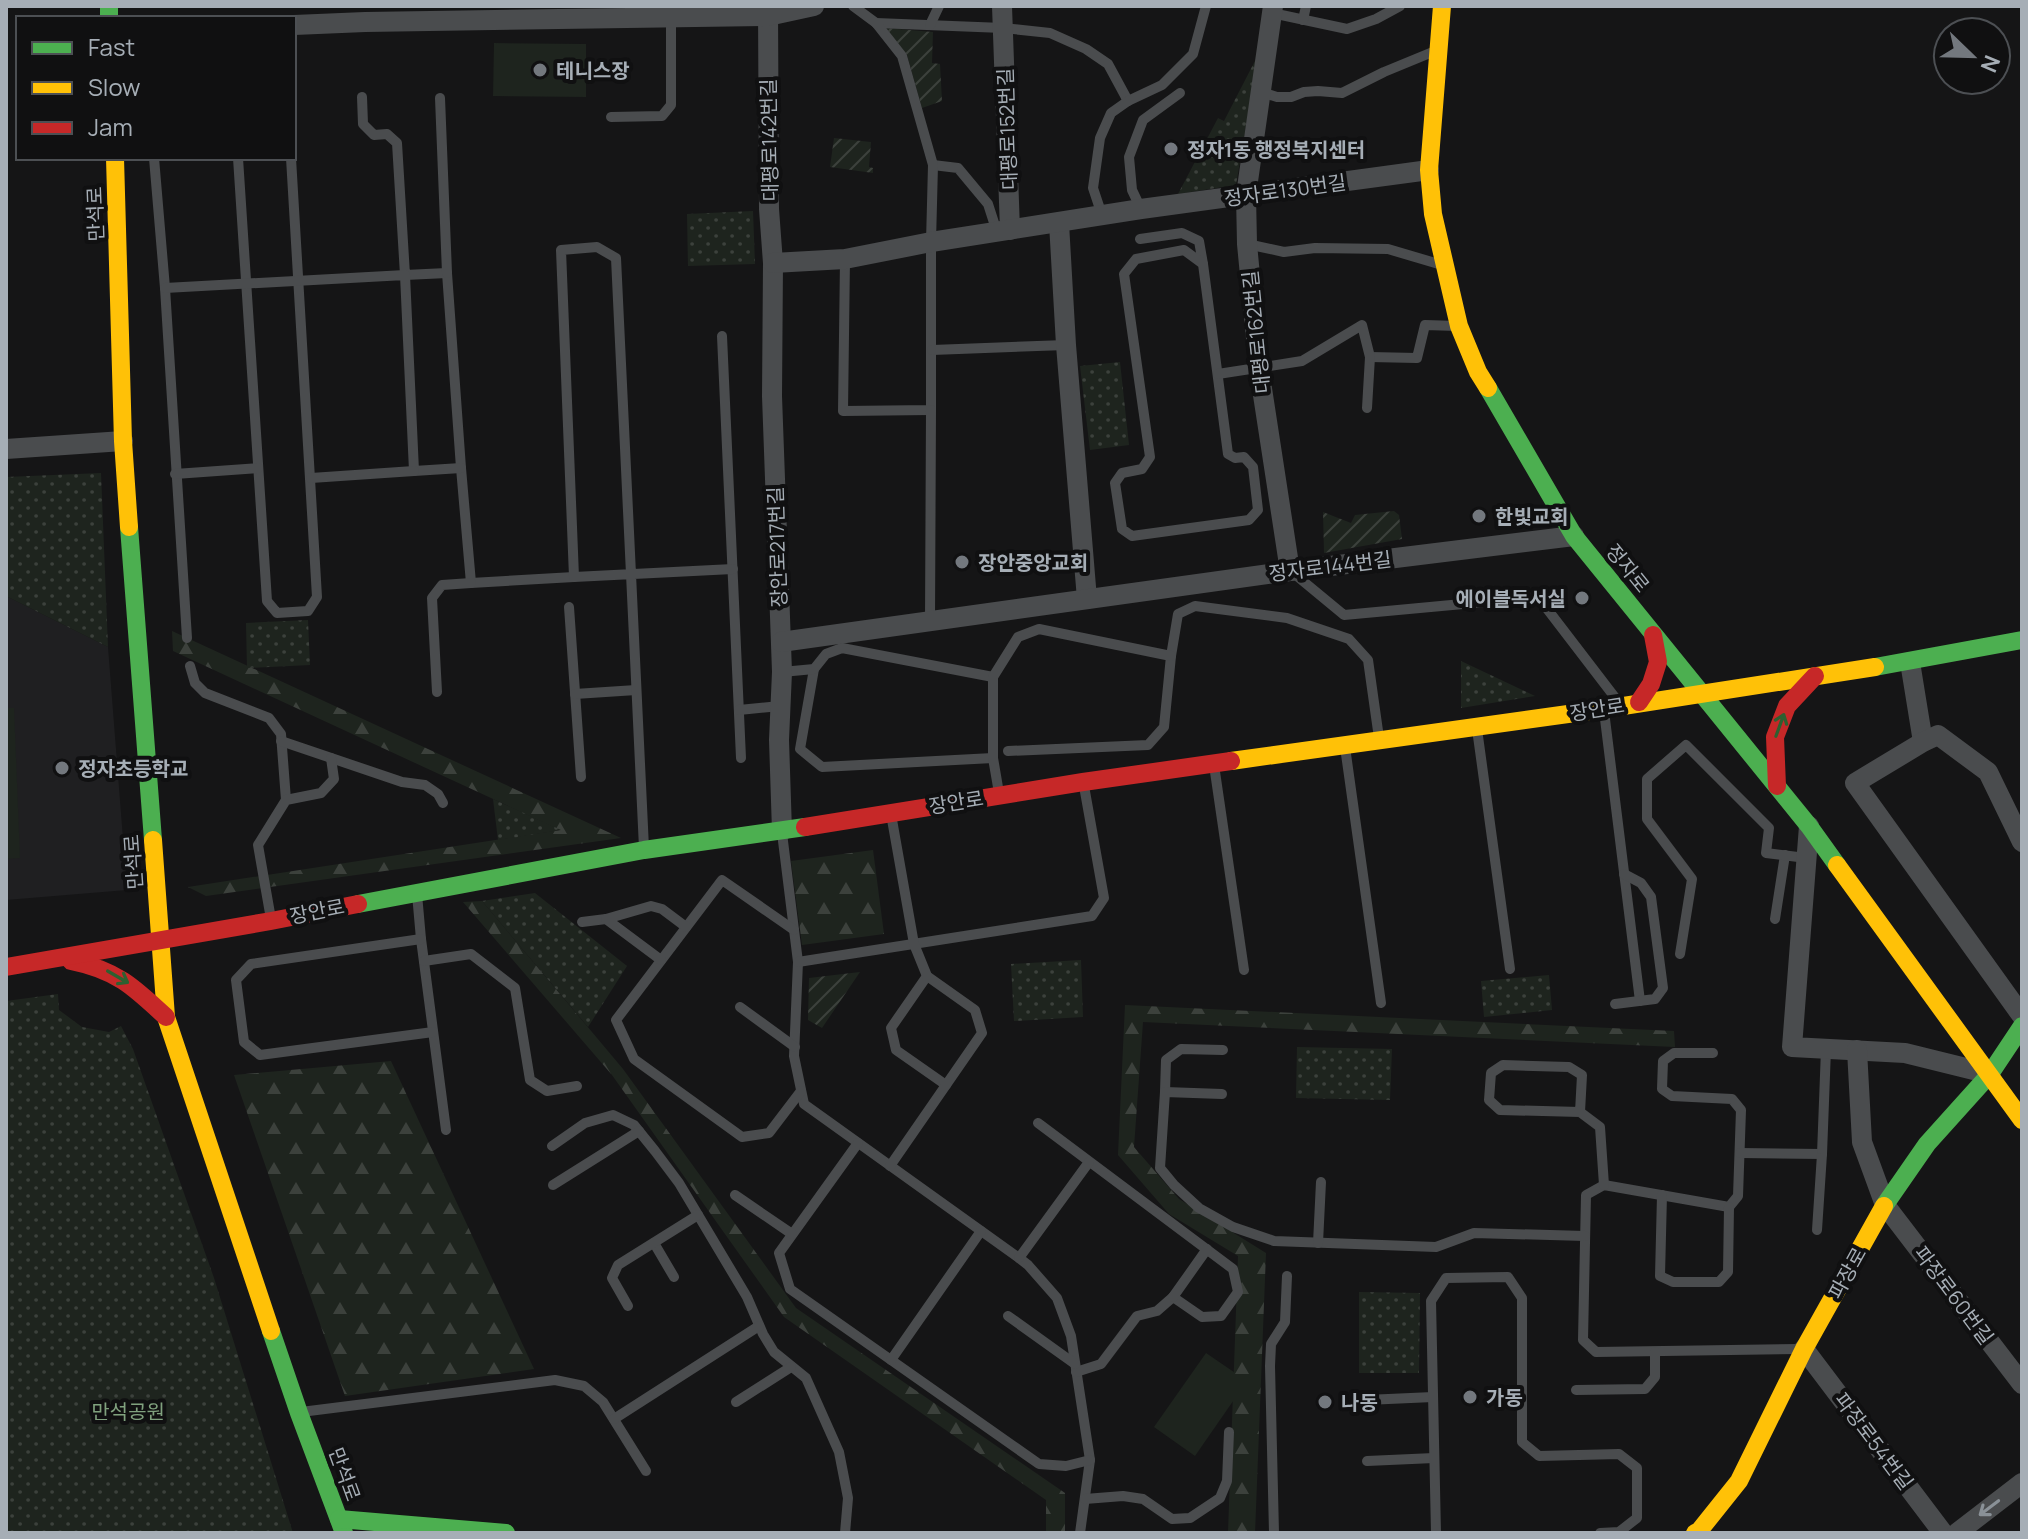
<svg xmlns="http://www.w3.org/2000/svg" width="2028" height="1539" viewBox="0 0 2028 1539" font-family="Manrope,'Noto Sans KR',sans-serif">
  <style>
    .built { fill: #1f1f21 }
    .grass { fill: #1e241e }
    .forest { fill: url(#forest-firs) }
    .park { fill: url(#park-dots) }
    .garden { fill: url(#garden-furrows) }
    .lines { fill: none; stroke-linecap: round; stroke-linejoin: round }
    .lane { stroke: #4a4c4e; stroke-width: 10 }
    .street { stroke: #4a4c4e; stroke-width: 20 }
    .fast { stroke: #4caf50; stroke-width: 18 }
    .slow { stroke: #ffc107; stroke-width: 18 }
    .jam { stroke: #c62828; stroke-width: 18 }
    .oneway { stroke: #2e6030 }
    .oneway2 { stroke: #8a9197 }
    .poi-dot { fill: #73787e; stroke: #101011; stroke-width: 3 }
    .labels { text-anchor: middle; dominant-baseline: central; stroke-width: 8; stroke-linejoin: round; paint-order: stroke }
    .poi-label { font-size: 20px; font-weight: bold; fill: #a6aeb6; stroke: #101011; text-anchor: start }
    .street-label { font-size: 20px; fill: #a6aeb6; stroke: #101011 }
    .park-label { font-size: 20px; fill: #80a17e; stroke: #101011 }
  </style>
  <defs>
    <pattern id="forest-firs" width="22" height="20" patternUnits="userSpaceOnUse" patternTransform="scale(2)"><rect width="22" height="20" fill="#1e241e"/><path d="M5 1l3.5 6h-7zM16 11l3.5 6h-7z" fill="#3c413c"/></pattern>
    <pattern id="park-dots" width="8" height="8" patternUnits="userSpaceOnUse" patternTransform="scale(2)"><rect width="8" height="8" fill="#1e241e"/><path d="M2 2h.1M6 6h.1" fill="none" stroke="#3c413c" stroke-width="1.8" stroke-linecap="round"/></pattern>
    <pattern id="garden-furrows" width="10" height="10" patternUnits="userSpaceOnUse" patternTransform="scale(2)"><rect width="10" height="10" fill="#1e241e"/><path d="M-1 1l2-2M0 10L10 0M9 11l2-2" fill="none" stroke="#3c413c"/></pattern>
  </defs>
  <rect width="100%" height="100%" fill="#151516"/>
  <polygon class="built" points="6,596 108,647 127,890 6,900"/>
  <g class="grass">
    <polygon points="494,43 586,44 586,97 493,96"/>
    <polygon points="6,708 14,708 20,858 6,859"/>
    <polygon points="1206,1353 1247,1381 1195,1456 1154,1427"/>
  </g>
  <g class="forest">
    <polygon points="172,631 621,838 206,896 188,887 560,830 173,651"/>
    <polygon points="873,850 884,934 802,945 791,861"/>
    <polygon points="482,901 623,1069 796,1308 1065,1493 1065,1533 1046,1533 1046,1500 784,1317 612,1075 463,902"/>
    <polygon points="1125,1005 1674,1031 1675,1047 1143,1022 1134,1147 1179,1199 1266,1253 1255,1533 1228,1533 1238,1256 1169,1214 1118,1155"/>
    <polygon points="391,1061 534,1369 345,1396 234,1075"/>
  </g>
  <g class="park">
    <polygon points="1258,55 1236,185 1178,194 1218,118 1224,121"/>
    <polygon points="753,211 755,264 688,266 687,214"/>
    <polygon points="1120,362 1129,445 1090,450 1080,366"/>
    <polygon points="101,473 108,647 6,596 6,477"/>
    <polygon points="308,620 310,665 247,668 246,623"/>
    <polygon points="1461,661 1535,696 1461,708"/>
    <polygon points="493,799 561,830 498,840"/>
    <polygon points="535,893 627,966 588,1027 482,901"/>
    <polygon points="1081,960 1083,1017 1014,1021 1011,964"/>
    <polygon points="1549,975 1552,1010 1484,1017 1481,981"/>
    <polygon points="58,994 59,1010 82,1027 109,1032 121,1026 133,1049 214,1278 293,1533 6,1533 6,1001"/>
    <polygon points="1297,1047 1392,1049 1390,1100 1296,1098"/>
    <polygon points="1359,1292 1420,1293 1419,1373 1359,1373"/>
  </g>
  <g class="garden">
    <polygon points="886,28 933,32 932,63 940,64 942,101 922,108 907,55"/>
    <polygon points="834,138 871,142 869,167 873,168 873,173 830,167"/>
    <polygon points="1394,511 1399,515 1402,539 1324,553 1323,512 1351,523 1355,515"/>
    <polygon points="860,972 822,1028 808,1020 809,978"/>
  </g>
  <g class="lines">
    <g class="lane">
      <polyline points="1272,13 1347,29 1376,19 1400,6"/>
      <polyline points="1303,20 1306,6"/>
      <polyline points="876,23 1003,28 1050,33 1086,49 1108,64 1128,101"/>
      <polyline points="930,25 939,6"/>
      <polyline points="1261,92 1277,97 1291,97 1304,92 1318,91 1342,93 1384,72 1435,51"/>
      <polyline points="362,97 363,124 374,135 387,134 397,143 405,275 447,273 461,468 471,583 574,577"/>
      <polyline points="440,98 447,273"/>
      <polyline points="611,117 662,116 671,105 671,18"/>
      <polyline points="154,158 165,288 187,638"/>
      <polyline points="238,158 267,601 277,613 308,611 317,597 291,158"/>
      <polyline points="933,165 958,168 988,204 997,232"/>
      <polyline points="1141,209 1132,190 1129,157 1143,120 1180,93"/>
      <polyline points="1102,215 1093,188 1100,138 1111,113 1128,101 1162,85 1193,54 1206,6"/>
      <polyline points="1140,239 1182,233 1199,241 1203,264"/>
      <polyline points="1247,244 1284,252 1315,248 1388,249 1442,265"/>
      <polygon points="1184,250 1203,264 1228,454 1235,458 1244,457 1253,467 1258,510 1249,520 1132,536 1122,529 1115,483 1122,473 1142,469 1150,457 1124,274 1136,259"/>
      <polyline points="845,259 843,411 931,410 931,242 933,165 902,56 876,23 853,6"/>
      <polyline points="165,288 405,275 414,471 461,468"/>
      <polyline points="722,336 741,758"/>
      <polyline points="932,350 1066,345"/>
      <polyline points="1370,357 1417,358 1425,325 1457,326"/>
      <polyline points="1218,374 1302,361 1362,325 1370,357 1367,408"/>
      <polyline points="175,474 258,468"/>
      <polyline points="311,478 414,471"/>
      <polyline points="1292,572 1344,615 1538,597 1620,704"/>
      <polyline points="569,607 581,777"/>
      <polyline points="930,621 931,410"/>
      <polyline points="190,666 195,683 205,693 269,718 281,734 286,800"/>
      <polyline points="814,669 800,749 822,767 993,758"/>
      <polyline points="782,672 814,669 826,654 842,648 993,677"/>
      <polyline points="437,692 432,598 442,585 471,583"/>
      <polyline points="575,694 636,690"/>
      <polyline points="739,710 780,706"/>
      <polyline points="1604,711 1640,1001"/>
      <polyline points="1477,729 1510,969"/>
      <polyline points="281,741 402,782 425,785 438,794 443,803"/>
      <polyline points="1345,747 1381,1003"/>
      <polyline points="1008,751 1148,745 1164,727 1171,656 1178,614 1195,606 1287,618 1349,639 1368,660 1379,738"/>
      <polyline points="1214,765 1244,970"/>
      <polyline points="999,793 993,758 993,677 1018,637 1039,629 1171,656"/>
      <polyline points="782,833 798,962 794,1056 804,1104 1019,1258 1028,1265 1057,1298 1071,1336 1090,1460 1080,1533"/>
      <path d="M 644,848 C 634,652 625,455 616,258 L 597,247 L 561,250 L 574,577 L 733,569"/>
      <polyline points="417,894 421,939 446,1130"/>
      <polyline points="271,919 258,845 286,800 321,793 334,779 331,758"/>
      <polyline points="1775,919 1785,855"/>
      <polyline points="582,922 606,919"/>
      <polyline points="794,930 722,880 616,1020 634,1059 742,1137 769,1133 801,1091"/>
      <polyline points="421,939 251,964 236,980 244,1042 260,1055 433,1032"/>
      <polyline points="1680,954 1692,879 1647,819 1647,779 1686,745 1769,828 1766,853 1806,858"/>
      <polyline points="661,960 606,919 651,906 662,909 686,927"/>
      <polyline points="424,961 471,954 515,988 530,1080 547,1091 577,1086"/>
      <polyline points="798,962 1092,916 1104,898 1084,786"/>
      <polyline points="927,976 891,1028 896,1050 946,1085"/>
      <polyline points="1615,1004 1655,999 1663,988 1651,897 1641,883 1624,874"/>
      <polyline points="740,1007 795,1047"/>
      <polyline points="1713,1053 1674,1053 1663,1061 1662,1089 1672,1096 1732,1099 1741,1110 1738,1196 1729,1207 1604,1185 1586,1195 1583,1340 1596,1352 1798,1349"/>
      <polyline points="1165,1092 1166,1060 1181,1049 1223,1050"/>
      <polyline points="1222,1094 1165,1092 1160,1168 1174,1185 1199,1208 1233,1227 1274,1241 1436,1247 1474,1233 1585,1236"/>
      <polyline points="1580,1112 1582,1075 1569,1067 1503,1065 1491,1073 1489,1100 1500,1110 1580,1112 1600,1127 1604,1185"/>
      <polyline points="1038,1123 1233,1269 1238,1292 1221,1316 1202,1317 1173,1297 1157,1311 1137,1316 1101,1364 1076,1372"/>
      <polyline points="858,1143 779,1253 790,1289 1039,1464 1066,1466 1090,1460"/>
      <polyline points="552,1146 585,1123 613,1115 634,1125 655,1151 679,1183 747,1297 763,1334 774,1352 806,1378 839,1452 848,1498 845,1533"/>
      <polyline points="1740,1153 1822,1154"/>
      <polyline points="890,1166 982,1033 975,1010 927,976 914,944 891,814"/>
      <polyline points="553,1185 639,1131"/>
      <polyline points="735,1195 792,1234"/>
      <polyline points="1662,1195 1660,1276 1673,1282 1719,1282 1728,1272 1729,1207"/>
      <polyline points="1817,1230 1822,1154 1826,1049"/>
      <polyline points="654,1243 674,1277"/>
      <polyline points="1318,1243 1321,1182"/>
      <polyline points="1019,1258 1089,1162"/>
      <polyline points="1173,1297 1207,1249"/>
      <polyline points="628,1306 612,1278 618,1265 698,1215"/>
      <polyline points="1008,1316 1075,1364"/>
      <polyline points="891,1360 981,1231"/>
      <polyline points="1576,1390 1645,1389 1655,1377 1655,1352"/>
      <polyline points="1366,1400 1433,1397"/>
      <polyline points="736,1402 791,1367"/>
      <polyline points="301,1412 555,1380 584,1386 603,1402 646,1471"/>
      <polyline points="614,1419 759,1326"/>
      <polyline points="1367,1461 1434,1458"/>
      <polyline points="1085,1499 1123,1496 1143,1499 1172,1519 1190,1518 1220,1498 1227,1481 1229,1432"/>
      <polyline points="1274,1533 1270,1366 1271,1344 1285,1322 1287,1276"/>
      <polyline points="1436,1533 1431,1301 1446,1278 1508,1277 1522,1298 1522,1442 1539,1456 1619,1454 1637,1468 1637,1518 1619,1532 1600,1533"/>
    </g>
    <g class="street">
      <polyline points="768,6 769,209 773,263 772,396 782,672 779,740 782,831"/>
      <polyline points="1002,6 1010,230"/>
      <polyline points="1273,6 1246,195 1247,244 1259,369 1290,571"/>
      <polyline points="294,25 365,22 768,16 814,6"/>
      <polyline points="1059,223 1066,345 1087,599"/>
      <polyline points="773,263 845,259 931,242 1141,209 1429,170"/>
      <polyline points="6,449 123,441"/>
      <polyline points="781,642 1290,571 1574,536"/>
      <polyline points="1910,662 1923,742"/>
      <polyline points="1809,826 1792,1047 1905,1053 1990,1074"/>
      <polyline points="2022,842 1988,772 1938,735 1923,742 1855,783 2022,1016"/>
      <polyline points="1857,1050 1862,1142 1885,1205 2022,1384"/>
      <polyline points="1804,1349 1943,1533"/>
      <polyline points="1957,1533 2022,1483"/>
    </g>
    <g class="fast">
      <polyline points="109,6 109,18"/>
      <polyline points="1488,388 1574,536 1809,826 1837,865"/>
      <polyline points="129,527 153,840"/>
      <polyline points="1875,667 2022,640"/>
      <polyline points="358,904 644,850 805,827"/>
      <polyline points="1884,1206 1927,1144 1990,1074 2022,1026"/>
      <polyline points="271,1331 299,1413 344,1533"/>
      <polyline points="339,1519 506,1533"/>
    </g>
    <g class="slow">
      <polyline points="1442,6 1429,170 1433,214 1459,326 1478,372 1488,388"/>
      <polyline points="115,158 123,441 129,527"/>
      <polyline points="1231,761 1604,709 1875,667"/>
      <polyline points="153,840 166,1017 271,1331"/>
      <polyline points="1837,865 2022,1120"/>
      <polyline points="1695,1533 1699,1531 1739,1481 1804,1349 1884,1206"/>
    </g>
    <g class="jam">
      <polyline points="1639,702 1651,684 1658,662 1653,635"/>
      <polyline points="1777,786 1775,737 1787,706 1815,676"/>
      <polyline points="805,827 1083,782 1231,761"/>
      <path d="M 71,961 C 116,970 133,986 166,1017"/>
      <polyline points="6,967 271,921 358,904"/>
    </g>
  </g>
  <defs><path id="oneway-shaft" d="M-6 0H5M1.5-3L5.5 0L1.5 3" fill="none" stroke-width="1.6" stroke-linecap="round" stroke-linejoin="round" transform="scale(2)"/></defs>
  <g class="oneway">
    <use href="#oneway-shaft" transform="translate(1780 725) rotate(-70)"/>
    <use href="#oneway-shaft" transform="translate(118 977) rotate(30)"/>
  </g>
  <use class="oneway2" href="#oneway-shaft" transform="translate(1989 1508) rotate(143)"/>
  <g class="poi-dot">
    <circle cx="540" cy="70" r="8"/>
    <circle cx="1171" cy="149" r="8"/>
    <circle cx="1479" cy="516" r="8"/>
    <circle cx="962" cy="562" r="8"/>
    <circle cx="1582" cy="598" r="8"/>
    <circle cx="62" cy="768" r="8"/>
    <circle cx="1470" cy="1397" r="8"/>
    <circle cx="1325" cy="1402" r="8"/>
  </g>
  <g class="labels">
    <g class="poi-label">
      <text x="556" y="70">테니스장</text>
      <text x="1187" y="149">정자1동 행정복지센터</text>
      <text x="1495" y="516">한빛교회</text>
      <text x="978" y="562">장안중앙교회</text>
      <text x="1566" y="598" text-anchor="end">에이블독서실</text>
      <text x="78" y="768">정자초등학교</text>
      <text x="1486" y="1397">가동</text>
      <text x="1341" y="1402">나동</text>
    </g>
    <g class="street-label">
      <text transform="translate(1007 129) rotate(-92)">대평로152번길</text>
      <text transform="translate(769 140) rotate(-91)">대평로142번길</text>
      <text transform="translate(1285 190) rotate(-8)">정자로130번길</text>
      <text transform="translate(95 214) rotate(-92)">만석로</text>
      <text transform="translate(1256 332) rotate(-96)">대평로162번길</text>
      <text transform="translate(777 547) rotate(-92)">장안로217번길</text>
      <text transform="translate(1330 566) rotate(-7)">정자로144번길</text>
      <text transform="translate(1628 568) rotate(51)">정자로</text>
      <text transform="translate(1597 709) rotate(-9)">장안로</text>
      <text transform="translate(956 802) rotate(-9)">장안로</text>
      <text transform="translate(133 862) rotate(-94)">만석로</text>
      <text transform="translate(317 911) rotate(-11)">장안로</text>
      <text transform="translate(1847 1273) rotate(-61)">파장로</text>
      <text transform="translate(1954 1295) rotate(53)">파장로60번길</text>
      <text transform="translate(1874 1441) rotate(53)">파장로54번길</text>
      <text transform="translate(345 1474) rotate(70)">만석로</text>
    </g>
    <g class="park-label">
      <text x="128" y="1411">만석공원</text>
    </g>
  </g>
  <rect width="2028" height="1539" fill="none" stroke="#a6aeb6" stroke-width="16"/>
  <rect x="16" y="16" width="280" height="144" fill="#101011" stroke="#4c4f53" stroke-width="2"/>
  <rect x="32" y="42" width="40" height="12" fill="#4caf50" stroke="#4c4f53" stroke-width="2"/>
  <text x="88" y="56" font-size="24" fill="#a6aeb6">Fast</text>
  <rect x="32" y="82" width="40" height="12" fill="#ffc107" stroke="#4c4f53" stroke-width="2"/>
  <text x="88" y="96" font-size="24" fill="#a6aeb6">Slow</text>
  <rect x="32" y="122" width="40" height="12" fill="#c62828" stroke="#4c4f53" stroke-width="2"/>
  <text x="88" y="136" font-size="24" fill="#a6aeb6">Jam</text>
  <g transform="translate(1972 56) rotate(113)"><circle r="38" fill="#101011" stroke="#4c4f53" stroke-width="2"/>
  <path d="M0-6L14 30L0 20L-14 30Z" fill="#73787e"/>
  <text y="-12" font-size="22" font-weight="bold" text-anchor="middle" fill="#a6aeb6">N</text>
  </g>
</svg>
